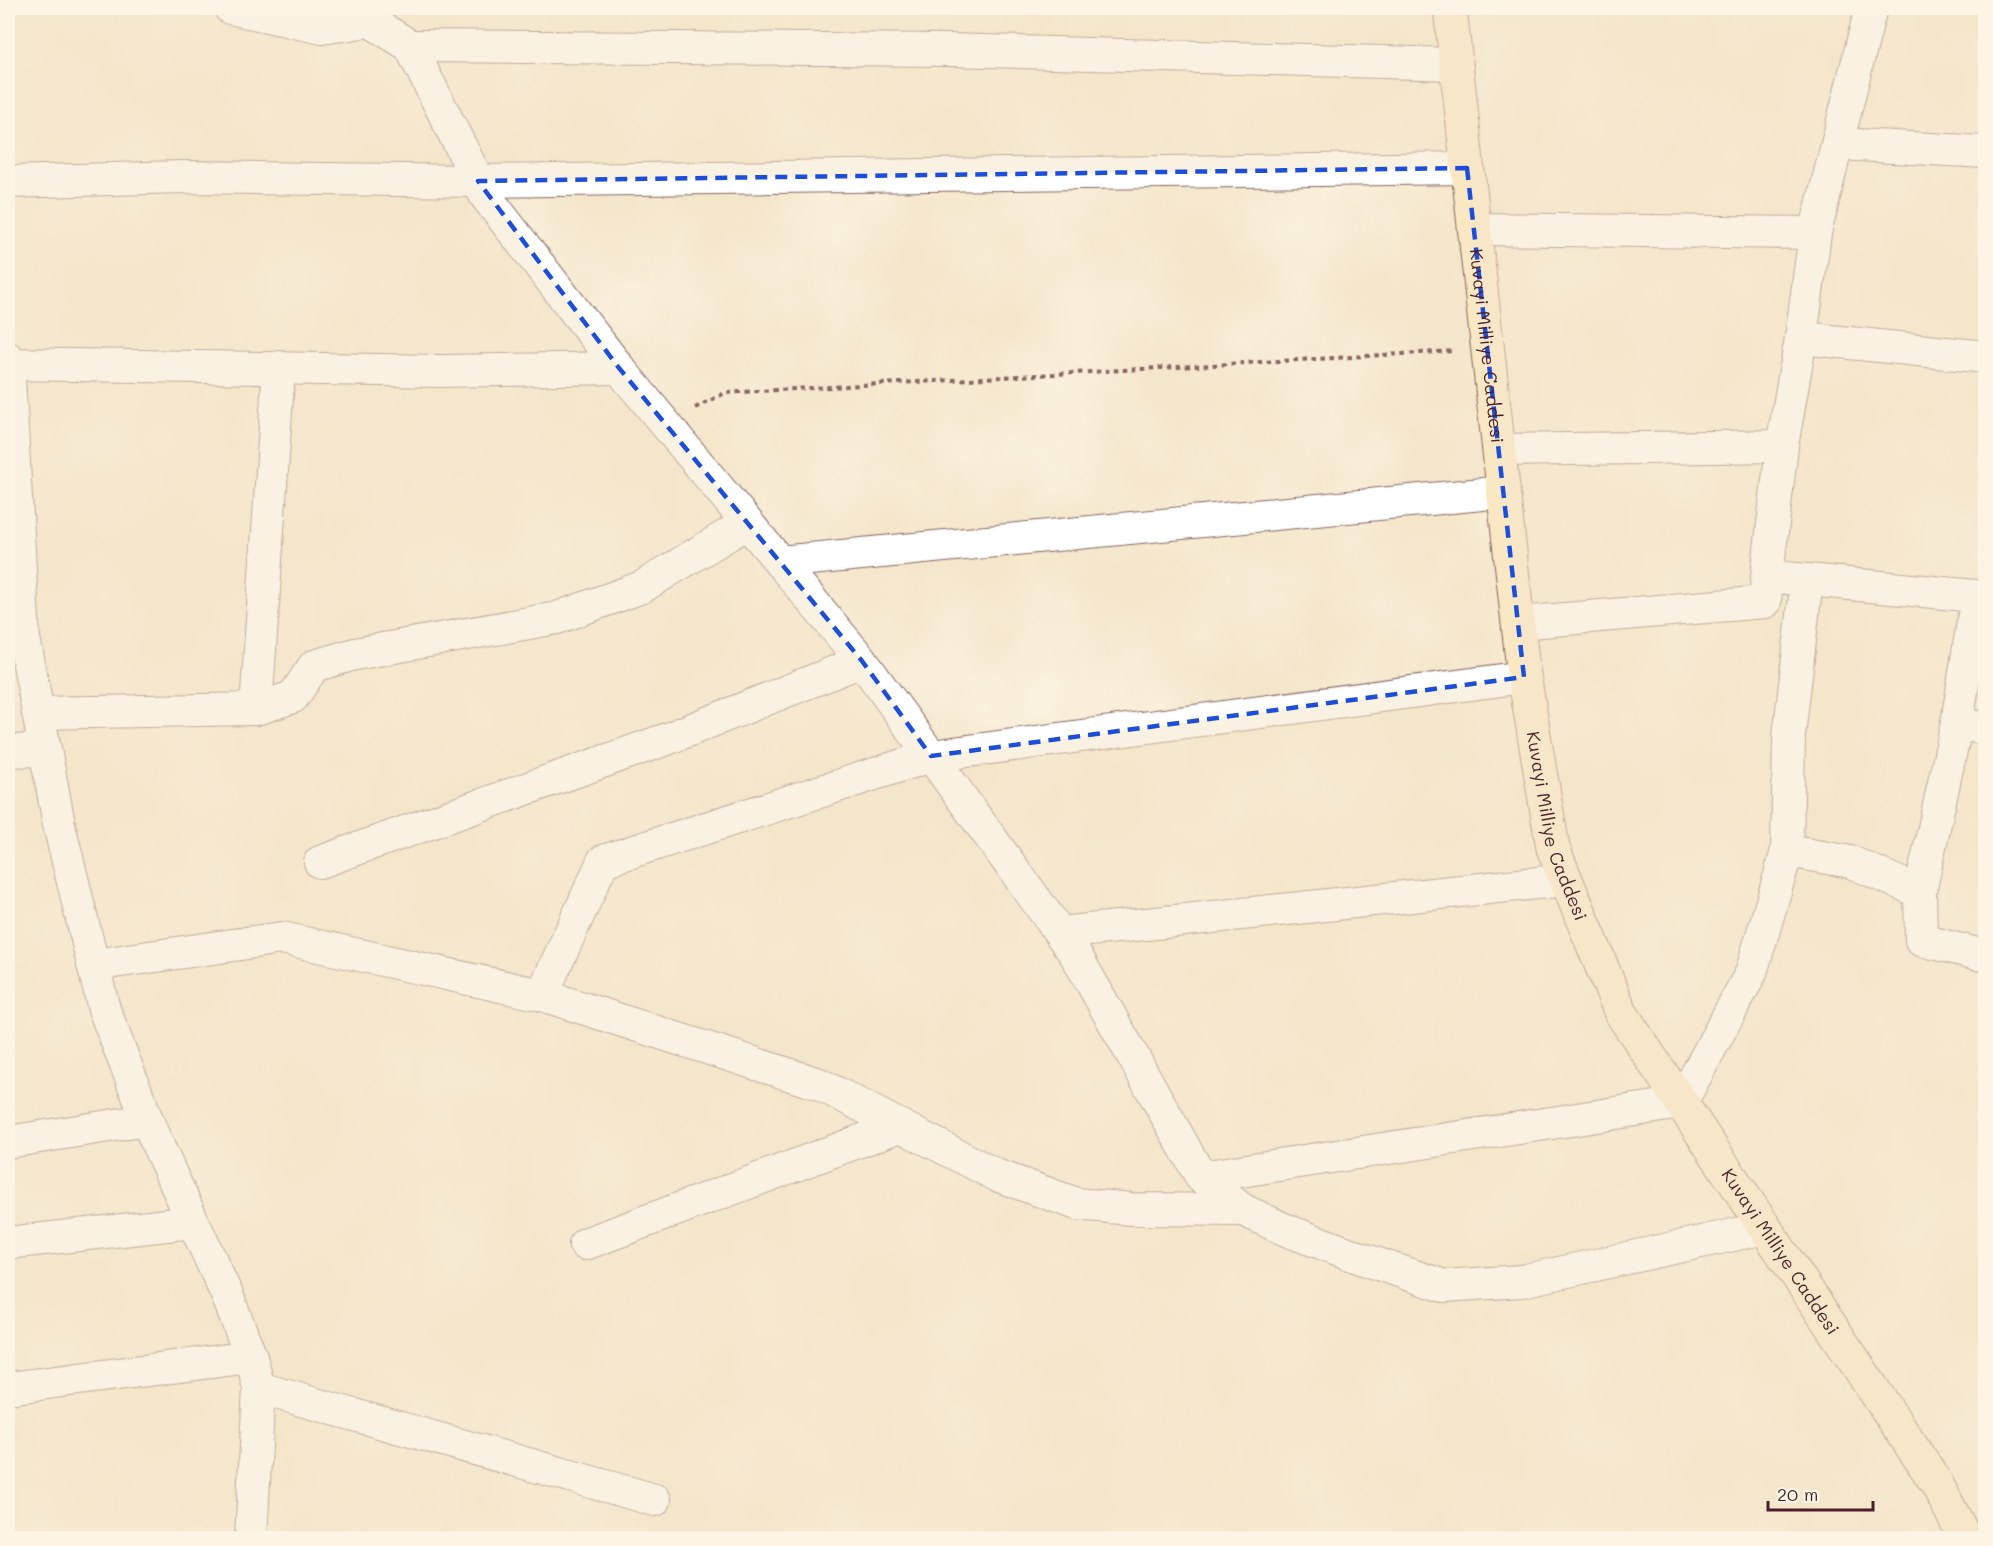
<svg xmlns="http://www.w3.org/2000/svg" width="1993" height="1546" viewBox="0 0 1993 1546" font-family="Mali,sans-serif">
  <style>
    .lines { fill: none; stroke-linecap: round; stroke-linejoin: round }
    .street-casing { stroke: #866563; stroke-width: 34 }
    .secondary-casing { stroke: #866563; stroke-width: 35 }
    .path { stroke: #866563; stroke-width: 4; stroke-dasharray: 4.5 4.5; stroke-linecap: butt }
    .street { stroke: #fff; stroke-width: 32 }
    .secondary { stroke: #fae7c3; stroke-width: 33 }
    .marked { fill: none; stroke: #1d4ed8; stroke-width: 4.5; stroke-dasharray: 12 8; stroke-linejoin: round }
    .labels { text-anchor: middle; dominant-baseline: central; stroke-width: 5; stroke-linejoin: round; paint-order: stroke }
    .street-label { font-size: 18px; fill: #4a1f2b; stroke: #fcf5e5 }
  </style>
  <rect width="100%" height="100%" fill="#fcf5e5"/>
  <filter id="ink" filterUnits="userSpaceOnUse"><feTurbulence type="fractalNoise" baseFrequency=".0167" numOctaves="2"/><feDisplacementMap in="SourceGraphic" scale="12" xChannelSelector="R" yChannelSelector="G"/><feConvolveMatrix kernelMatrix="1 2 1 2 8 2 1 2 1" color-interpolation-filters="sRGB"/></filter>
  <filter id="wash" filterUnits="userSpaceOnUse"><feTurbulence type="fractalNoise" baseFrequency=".008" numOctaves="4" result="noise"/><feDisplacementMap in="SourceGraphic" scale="24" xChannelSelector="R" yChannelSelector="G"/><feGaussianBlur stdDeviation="1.35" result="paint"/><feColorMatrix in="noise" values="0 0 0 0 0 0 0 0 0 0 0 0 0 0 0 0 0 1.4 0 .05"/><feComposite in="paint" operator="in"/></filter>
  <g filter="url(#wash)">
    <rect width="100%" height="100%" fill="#f4e6cb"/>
  </g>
  <g filter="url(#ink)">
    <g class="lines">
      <defs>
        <g id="street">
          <polyline points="230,8 322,28 370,21"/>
          <polyline points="366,8 370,21 410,46 485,195 619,368 862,661 1060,933 1077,957 1201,1177 1243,1210 1286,1230 1369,1261 1444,1286 1522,1281 1765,1228"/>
          <polyline points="410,46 949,50 1455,64"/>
          <polyline points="1838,144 1986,152"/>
          <polyline points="8,182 181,177 478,181 1467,168"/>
          <polyline points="1475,229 1815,233"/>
          <polyline points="1801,338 1986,357"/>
          <polyline points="8,358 24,638 60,829 104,1009 154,1137 227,1295 251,1357 259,1388 251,1538"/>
          <polyline points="8,364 441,371 619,368"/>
          <polyline points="1499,450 1782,446"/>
          <polyline points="779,562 1503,492"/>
          <polyline points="1786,578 1986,597"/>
          <polyline points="1977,596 1957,723 1920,892 1921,940 1986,956"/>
          <polyline points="1518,623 1765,602 1767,576 1782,446 1801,338 1815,233 1871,8"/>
          <polyline points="256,709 279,367"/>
          <polyline points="38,713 256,709 293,697 314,666 355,654 557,618 642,587 747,523"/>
          <polyline points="1957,723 1986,729"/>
          <polyline points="8,751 45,750"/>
          <polyline points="1787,851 1851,862 1920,892"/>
          <polyline points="320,862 667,739 862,661"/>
          <polyline points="1060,933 1566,880"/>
          <polyline points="93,965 282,938 542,995 819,1084 996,1175 1077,1204 1131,1209 1243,1210"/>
          <polyline points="542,995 603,861 931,756 1524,677"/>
          <polyline points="8,1142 147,1120"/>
          <polyline points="1201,1177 1681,1103 1751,973 1787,851 1789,736 1807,580"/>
          <polyline points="8,1243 193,1222"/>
          <polyline points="585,1244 900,1126"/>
          <polyline points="8,1388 251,1357"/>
          <polyline points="259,1388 655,1500"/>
        </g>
        <g id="secondary">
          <path id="s1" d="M 1450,8 L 1523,669 L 1553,848 L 1621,1013 L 1937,1484 L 1965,1538"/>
        </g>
      </defs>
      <use href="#street" class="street-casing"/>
      <use href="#secondary" class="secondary-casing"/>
      <polyline class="path" points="695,408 725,393 1454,351"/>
      <use href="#street" class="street"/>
      <use href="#secondary" class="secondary"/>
    </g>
  </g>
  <path d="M0 0H1993V1546H0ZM 1467,168 L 1524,677 L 931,756 L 862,661 L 619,368 L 478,181 Z" fill="#f4e6cb" fill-opacity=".55" fill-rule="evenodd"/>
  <path class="marked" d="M 1467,168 L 1524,677 L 931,756 L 862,661 L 619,368 L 478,181 Z"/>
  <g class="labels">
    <g class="street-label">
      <text stroke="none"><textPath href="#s1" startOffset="340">Kuvayi Milliye Caddesi</textPath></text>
      <text stroke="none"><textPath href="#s1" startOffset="826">Kuvayi Milliye Caddesi</textPath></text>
      <text stroke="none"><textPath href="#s1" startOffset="1312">Kuvayi Milliye Caddesi</textPath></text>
    </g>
  </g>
  <rect width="1993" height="1546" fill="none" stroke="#fcf5e5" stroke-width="30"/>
  <path d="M1768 1501v9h105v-9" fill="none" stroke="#4a1f2b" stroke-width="3"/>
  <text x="1777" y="1501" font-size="18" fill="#4a1f2b" stroke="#fcf5e5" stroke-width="4.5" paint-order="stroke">20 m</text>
</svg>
